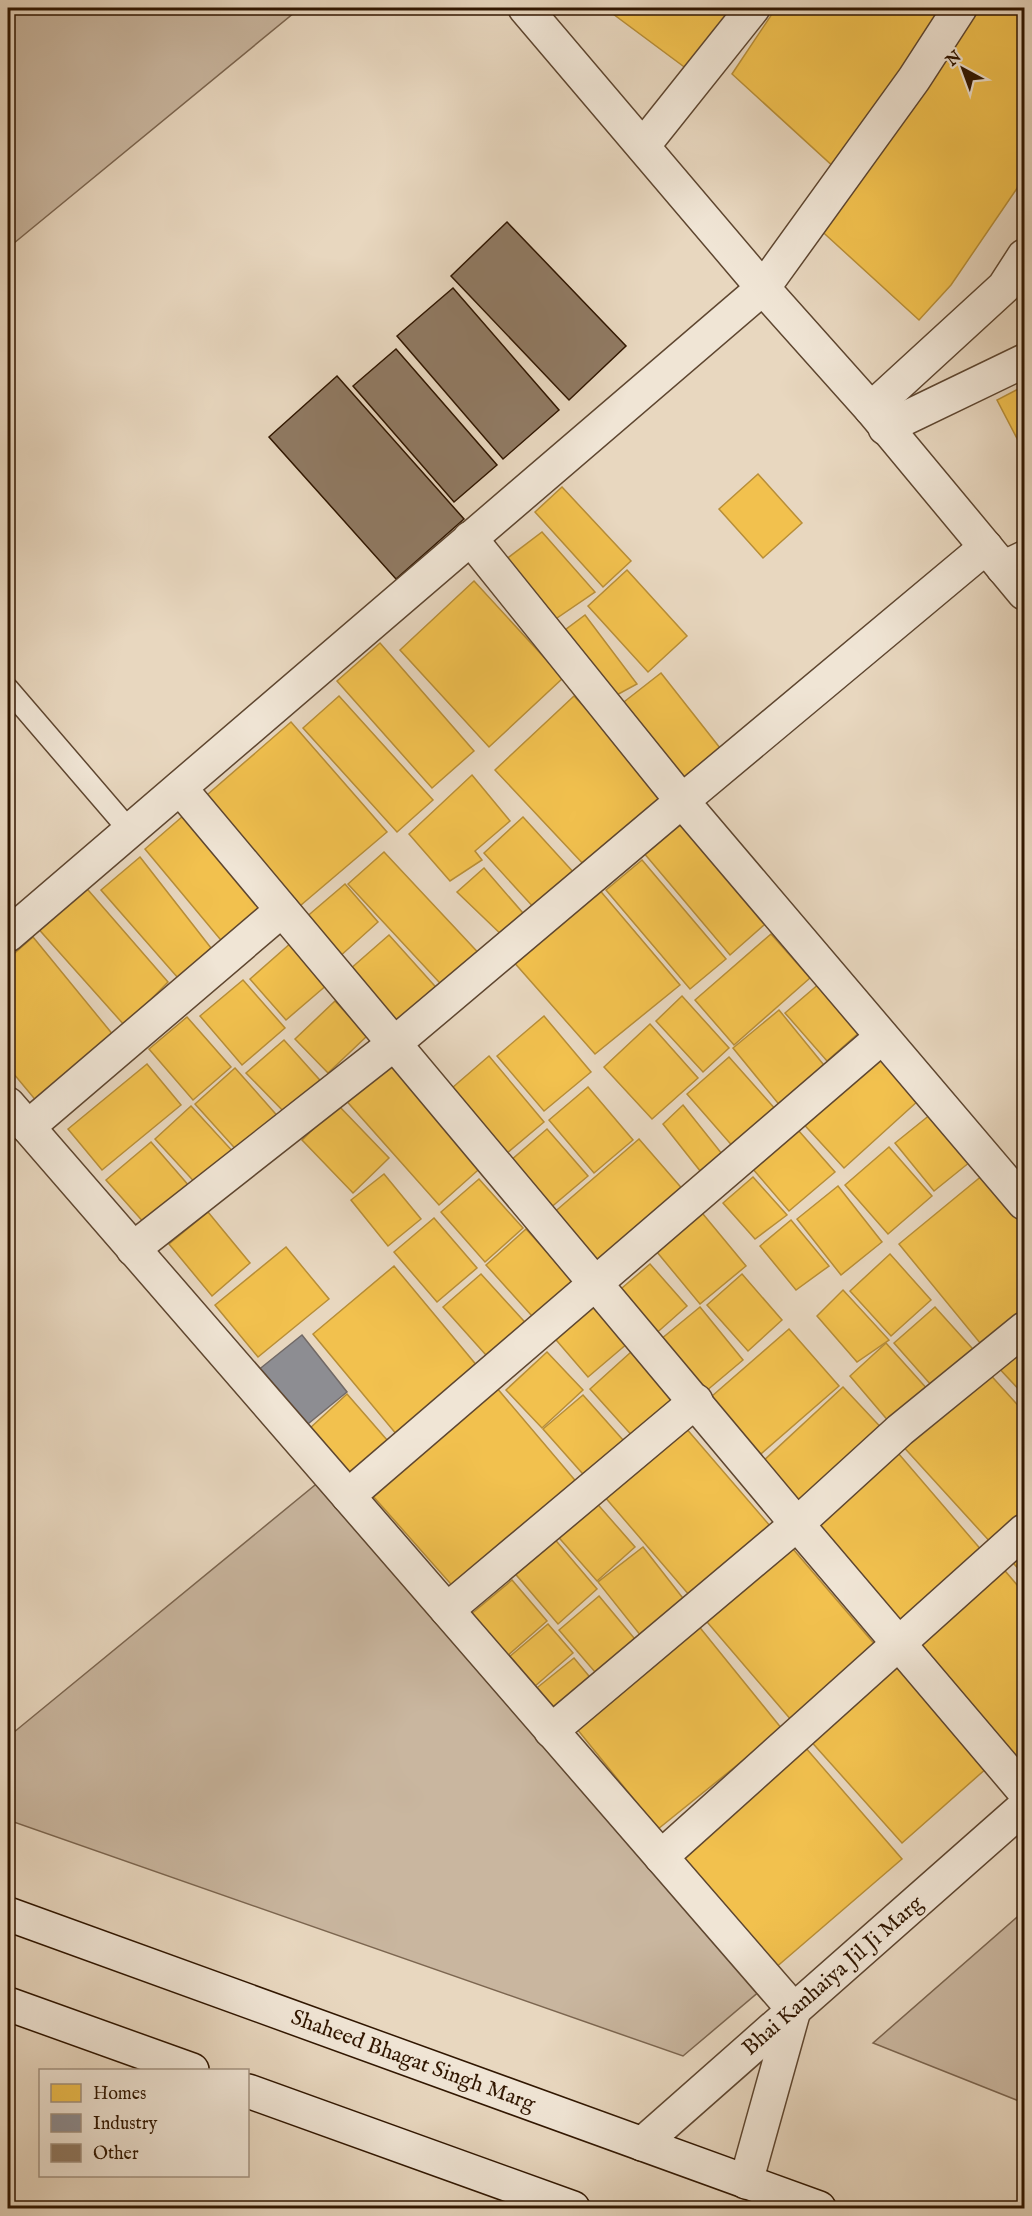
<svg xmlns="http://www.w3.org/2000/svg" width="1032" height="2216" viewBox="0 0 1032 2216" font-family="'IM FELL English',serif">
  <style>
    .green { fill: #c9b69f; stroke: #7c6650; stroke-width: 1.5 }
    .homes { fill: #f2c14e; stroke: #b88e37; stroke-width: 1.5 }
    .industry { fill: #8d8d92; stroke: #716966; stroke-width: 1.5 }
    .building { fill: #907a63; stroke: #301600; stroke-width: 1.5 }
    .lines { fill: none; stroke-linecap: round; stroke-linejoin: round }
    .service-casing { stroke: #5e4630; stroke-width: 24 }
    .minor-casing { stroke: #5e4630; stroke-width: 36 }
    .tertiary-casing { stroke: #5e4630; stroke-width: 36 }
    .secondary-casing { stroke: #301600; stroke-width: 36 }
    .service { stroke: #f0e5d5; stroke-width: 21 }
    .minor { stroke: #f0e5d5; stroke-width: 33 }
    .tertiary { stroke: #f0e5d5; stroke-width: 33 }
    .secondary { stroke: #f0e5d5; stroke-width: 33 }
    .labels { text-anchor: middle; dominant-baseline: central; stroke-width: 6; stroke-linejoin: round; paint-order: stroke }
    .street-label { font-size: 22px; fill: #301600; stroke: #f0e5d5 }
  </style>
  <rect width="100%" height="100%" fill="#e8d7bf"/>
  <filter id="stains"><feTurbulence type="fractalNoise" baseFrequency=".00333" numOctaves="4"/><feColorMatrix values="0 0 0 0 .2 0 0 0 0 .09 0 0 0 0 .02 0 0 0 .5 -.17"/></filter>
  <radialGradient id="worn" r=".72"><stop offset=".6" stop-color="#630" stop-opacity="0"/><stop offset="1" stop-color="#630" stop-opacity=".3"/></radialGradient>
  <g class="green">
    <polygon points="8,8 300,8 8,248"/>
    <polygon points="337,1467 773,1980 683,2056 8,1820 8,1737"/>
    <polygon points="1024,1911 1024,2103 873,2043"/>
  </g>
  <g class="homes">
    <polygon points="605,8 733,8 687,69"/>
    <polygon points="776,8 943,8 835,168 732,74"/>
    <polygon points="971,8 1024,8 1024,178 951,285 919,320 815,225"/>
    <polygon points="1024,386 1024,452 997,400"/>
    <polygon points="758,474 802,523 763,558 719,509"/>
    <polygon points="562,487 631,561 603,587 535,512"/>
    <polygon points="542,532 595,592 554,620 505,560"/>
    <polygon points="627,570 687,636 648,672 588,606"/>
    <polygon points="474,581 563,678 489,747 400,650"/>
    <polygon points="585,615 637,684 613,697 561,633"/>
    <polygon points="380,643 474,751 432,788 337,681"/>
    <polygon points="661,673 720,748 680,780 620,705"/>
    <polygon points="339,696 433,800 397,832 303,728"/>
    <polygon points="574,696 665,793 586,867 495,770"/>
    <polygon points="291,722 387,832 294,911 200,801"/>
    <polygon points="472,775 510,821 475,851 482,860 450,881 409,834"/>
    <polygon points="679,810 772,918 730,955 638,846"/>
    <polygon points="183,816 265,912 225,945 145,849"/>
    <polygon points="523,817 575,874 536,910 484,853"/>
    <polygon points="384,852 486,961 451,995 348,884"/>
    <polygon points="140,857 211,948 178,978 101,890"/>
    <polygon points="642,860 726,959 690,989 606,890"/>
    <polygon points="484,868 529,920 506,939 457,892"/>
    <polygon points="82,883 168,982 125,1026 35,925"/>
    <polygon points="345,884 378,922 338,958 304,919"/>
    <polygon points="597,887 680,985 595,1054 512,960"/>
    <polygon points="771,934 810,978 734,1045 695,1000"/>
    <polygon points="389,935 442,994 402,1030 349,970"/>
    <polygon points="33,937 114,1036 38,1103 8,1067 8,959"/>
    <polygon points="292,942 328,984 286,1020 250,979"/>
    <polygon points="243,980 285,1028 242,1065 200,1016"/>
    <polygon points="820,983 862,1030 827,1061 785,1013"/>
    <polygon points="682,996 729,1048 703,1072 656,1021"/>
    <polygon points="335,1001 367,1036 328,1073 295,1039"/>
    <polygon points="779,1010 832,1075 786,1113 733,1048"/>
    <polygon points="544,1016 591,1072 544,1111 497,1056"/>
    <polygon points="187,1017 231,1067 193,1100 149,1049"/>
    <polygon points="650,1024 698,1078 652,1119 604,1067"/>
    <polygon points="284,1040 326,1087 289,1117 246,1073"/>
    <polygon points="873,1050 919,1100 844,1168 798,1118"/>
    <polygon points="392,1055 486,1163 439,1205 343,1097"/>
    <polygon points="489,1056 544,1122 500,1159 445,1094"/>
    <polygon points="729,1057 777,1111 735,1149 687,1094"/>
    <polygon points="147,1064 181,1105 102,1170 68,1129"/>
    <polygon points="235,1068 281,1120 241,1155 195,1104"/>
    <polygon points="588,1087 633,1140 594,1173 549,1120"/>
    <polygon points="338,1105 389,1158 353,1193 302,1140"/>
    <polygon points="683,1105 726,1159 701,1172 663,1124"/>
    <polygon points="191,1106 236,1155 200,1188 155,1139"/>
    <polygon points="931,1114 970,1162 934,1191 895,1143"/>
    <polygon points="791,1122 835,1172 789,1211 746,1161"/>
    <polygon points="547,1129 588,1176 542,1215 502,1168"/>
    <polygon points="639,1139 685,1192 597,1268 551,1215"/>
    <polygon points="151,1142 190,1187 146,1225 106,1180"/>
    <polygon points="889,1147 932,1196 888,1234 845,1185"/>
    <polygon points="989,1170 1024,1213 1024,1317 985,1349 899,1244"/>
    <polygon points="384,1174 421,1219 388,1246 351,1200"/>
    <polygon points="753,1177 787,1215 755,1239 723,1203"/>
    <polygon points="479,1179 523,1228 485,1262 441,1212"/>
    <polygon points="838,1186 882,1242 841,1275 797,1219"/>
    <polygon points="698,1208 746,1266 700,1304 652,1246"/>
    <polygon points="208,1212 250,1263 212,1296 169,1244"/>
    <polygon points="434,1218 477,1268 437,1302 394,1252"/>
    <polygon points="791,1220 829,1266 796,1290 760,1246"/>
    <polygon points="526,1229 581,1290 541,1326 486,1265"/>
    <polygon points="286,1247 329,1299 258,1357 215,1305"/>
    <polygon points="890,1254 931,1300 891,1336 850,1291"/>
    <polygon points="650,1264 687,1306 652,1337 615,1294"/>
    <polygon points="394,1266 483,1373 402,1441 313,1334"/>
    <polygon points="481,1274 532,1330 494,1364 443,1307"/>
    <polygon points="742,1274 782,1320 748,1351 707,1305"/>
    <polygon points="843,1290 889,1340 857,1362 817,1316"/>
    <polygon points="591,1300 628,1343 588,1377 551,1334"/>
    <polygon points="700,1307 743,1360 699,1397 655,1344"/>
    <polygon points="935,1307 980,1357 939,1394 894,1343"/>
    <polygon points="789,1329 839,1386 754,1460 704,1403"/>
    <polygon points="1024,1341 1024,1395 996,1365"/>
    <polygon points="886,1343 929,1391 890,1423 850,1376"/>
    <polygon points="547,1352 583,1390 542,1428 506,1390"/>
    <polygon points="631,1352 678,1403 636,1440 590,1389"/>
    <polygon points="986,1370 1024,1412 1024,1517 993,1545 900,1443"/>
    <polygon points="496,1387 579,1485 457,1591 372,1495"/>
    <polygon points="843,1387 888,1435 804,1511 760,1464"/>
    <polygon points="347,1394 394,1448 357,1482 309,1429"/>
    <polygon points="583,1395 631,1449 590,1482 543,1429"/>
    <polygon points="685,1427 777,1534 696,1603 604,1496"/>
    <polygon points="892,1446 983,1552 898,1626 806,1520"/>
    <polygon points="593,1499 635,1547 597,1581 554,1532"/>
    <polygon points="552,1536 597,1589 558,1624 512,1570"/>
    <polygon points="1024,1539 1024,1575 1006,1555"/>
    <polygon points="787,1542 877,1647 792,1721 702,1616"/>
    <polygon points="643,1547 689,1606 645,1641 598,1582"/>
    <polygon points="1000,1565 1024,1593 1024,1752 1017,1759 914,1641"/>
    <polygon points="512,1580 547,1621 506,1657 470,1615"/>
    <polygon points="599,1596 639,1644 601,1679 559,1630"/>
    <polygon points="548,1624 573,1653 534,1687 508,1658"/>
    <polygon points="697,1624 782,1729 658,1829 573,1724"/>
    <polygon points="574,1658 598,1687 557,1720 533,1691"/>
    <polygon points="893,1661 988,1767 902,1843 808,1738"/>
    <polygon points="805,1747 902,1859 774,1969 677,1857"/>
  </g>
  <polygon class="industry" points="302,1335 347,1392 303,1428 257,1371"/>
  <g class="building">
    <polygon points="507,222 626,346 569,400 451,276"/>
    <polygon points="453,288 559,410 503,459 397,336"/>
    <polygon points="396,349 497,465 454,502 353,386"/>
    <polygon points="337,376 464,519 396,579 269,437"/>
  </g>
  <g class="lines">
    <defs>
      <polyline id="service" points="8,689 130,831"/>
      <g id="minor">
        <polyline points="643,146 753,8"/>
        <polyline points="871,409 1004,287 1024,256"/>
        <polyline points="885,428 1024,361"/>
        <polyline points="986,547 682,801 1024,1203"/>
        <polyline points="1003,568 1024,558"/>
        <polyline points="180,788 797,1524 1024,1791"/>
        <polyline points="8,935 763,288 914,79 960,8"/>
        <polyline points="8,1104 794,2010"/>
        <polyline points="28,1127 282,910"/>
        <polyline points="133,1249 395,1043 682,801 470,538"/>
        <polyline points="348,1496 882,1037"/>
        <polyline points="447,1610 696,1401"/>
        <polyline points="551,1731 797,1524 900,1430 1024,1329"/>
        <polyline points="661,1857 1024,1531"/>
      </g>
      <g id="tertiary">
        <polyline points="525,8 763,288 871,409 1024,593"/>
        <polyline points="642,2144 1024,1807"/>
        <polyline points="746,2182 794,2010"/>
      </g>
      <g id="secondary">
        <polyline points="8,1914 819,2208"/>
        <polyline points="8,2004 192,2070"/>
        <polyline points="248,2091 573,2208"/>
      </g>
    </defs>
    <use href="#service" class="service-casing"/>
    <use href="#minor" class="minor-casing"/>
    <use href="#tertiary" class="tertiary-casing"/>
    <use href="#secondary" class="secondary-casing"/>
    <use href="#service" class="service"/>
    <use href="#minor" class="minor"/>
    <use href="#tertiary" class="tertiary"/>
    <use href="#secondary" class="secondary"/>
  </g>
  <g class="labels">
    <g class="street-label">
      <text transform="translate(833 1976) rotate(-41)">Bhai Kanhaiya Jil Ji Marg</text>
      <text transform="translate(413 2061) rotate(20)">Shaheed Bhagat Singh Marg</text>
    </g>
  </g>
  <rect width="1032" height="2216" fill="none" stroke="#e8d7bf" stroke-width="30"/>
  <rect x="9" y="9" width="1014" height="2198" fill="none" stroke="#301600" stroke-width="3"/>
  <rect x="15" y="15" width="1002" height="2186" fill="none" stroke="#301600" stroke-width="1.5"/>
  <rect x="39" y="2069" width="210" height="108" fill="#f0e5d5" stroke="#a39280" stroke-width="1.5"/>
  <rect x="51" y="2084" width="30" height="18" fill="#f2c14e" stroke="#a39280" stroke-width="1.5"/>
  <text x="93" y="2099" font-size="18" fill="#301600">Homes</text>
  <rect x="51" y="2114" width="30" height="18" fill="#8d8d92" stroke="#a39280" stroke-width="1.5"/>
  <text x="93" y="2129" font-size="18" fill="#301600">Industry</text>
  <rect x="51" y="2144" width="30" height="18" fill="#907a63" stroke="#a39280" stroke-width="1.5"/>
  <text x="93" y="2159" font-size="18" fill="#301600">Other</text>
  <g transform="translate(963 69) rotate(319)" stroke="#f0e5d5" stroke-width="4.5" paint-order="stroke">
  <path d="M0-4.5L10 22L0 15L-10 22Z" fill="#301600"/>
  <text y="-9" font-size="16" font-weight="bold" text-anchor="middle" fill="#301600">N</text>
  </g>
  <rect width="100%" height="100%" filter="url(#stains)"/>
  <rect width="100%" height="100%" fill="url(#worn)"/>
</svg>
